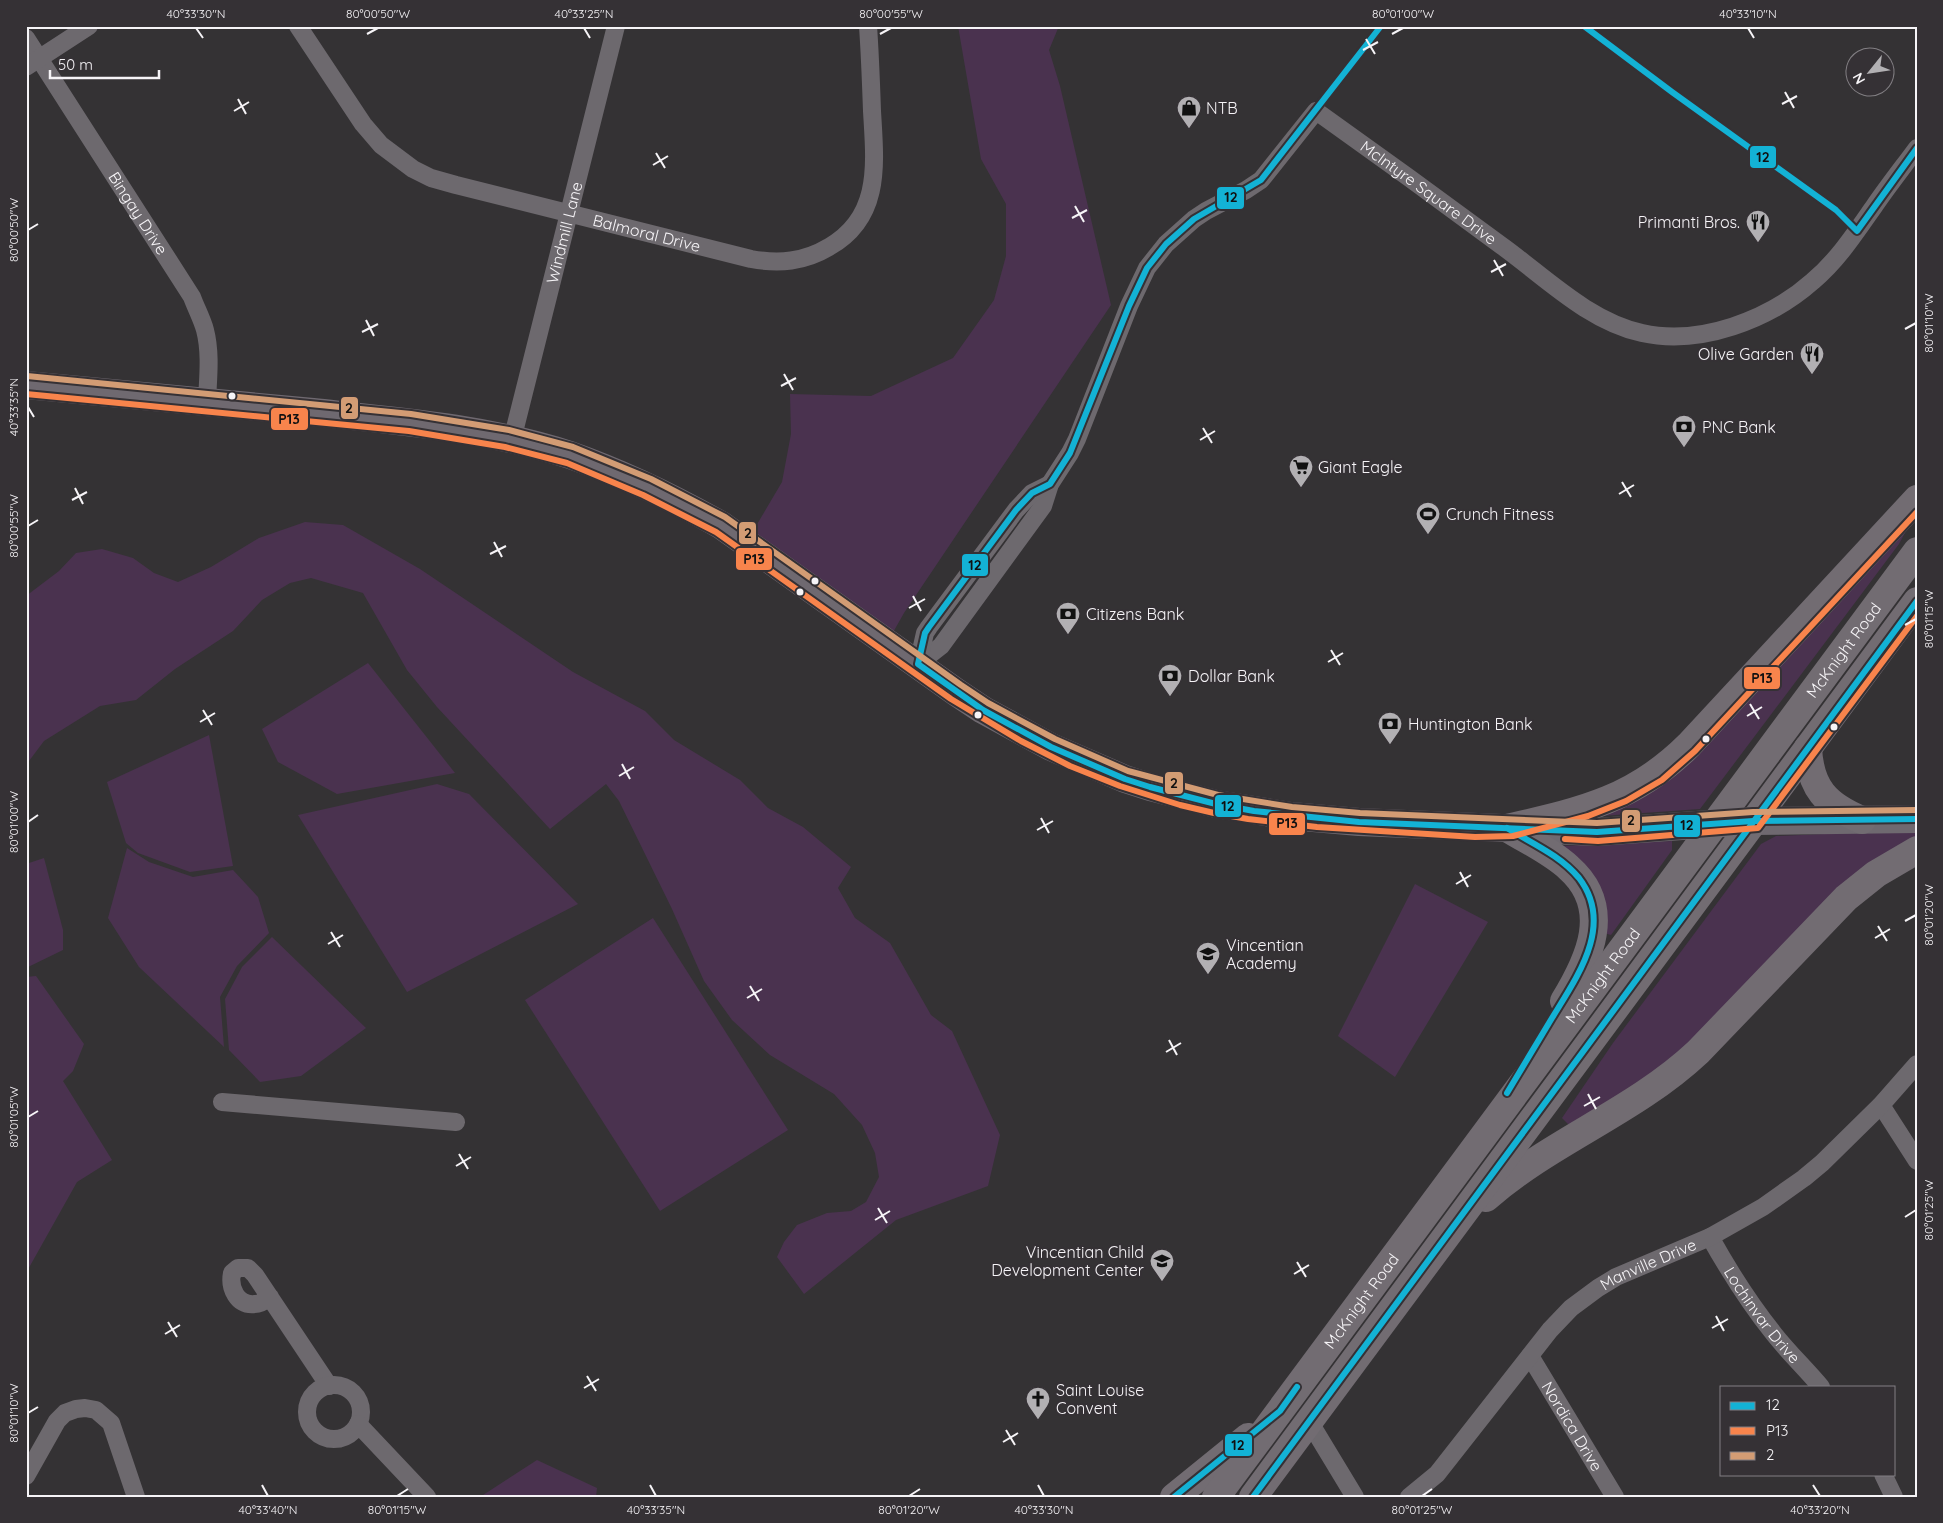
<svg xmlns="http://www.w3.org/2000/svg" width="1943" height="1523" viewBox="0 0 1943 1523" font-family="Quicksand,sans-serif">
  <style>
    .green { fill: #4a324f }
    .lines { fill: none; stroke-linecap: round; stroke-linejoin: round }
    .minor { stroke: #6d696e; stroke-width: 18 }
    .primary { stroke: #6f6970; stroke-width: 28 }
    .trunk { stroke: #726c72; stroke-width: 28 }
    .bus-1-casing { stroke: #353135; stroke-width: 10 }
    .bus-2-casing { stroke: #353135; stroke-width: 10 }
    .bus-3-casing { stroke: #353135; stroke-width: 10 }
    .bus-1 { stroke: #13b2d5; stroke-width: 6 }
    .bus-2 { stroke: #f8844c; stroke-width: 6 }
    .bus-3 { stroke: #d39c74; stroke-width: 6 }
    .ticks { fill: none; stroke: #f6f4f7; stroke-width: 2 }
    .bus-dot { fill: #f6f4f7; stroke: #353135; stroke-width: 2 }
    .labels { text-anchor: middle; dominant-baseline: central; stroke-width: 4; stroke-linejoin: round; paint-order: stroke }
    .poi-label { font-size: 16px; fill: #f6f4f7; stroke: #353135; text-anchor: start }
    .street-label { font-size: 16px; fill: #f6f4f7; stroke: #353135 }
    .line-badge { stroke: #353135; stroke-width: 2 }
    .pale-badge-label { font-size: 14px; text-anchor: middle; font-weight: bold; fill: #111 }
    .neatline { fill: none; stroke: #f6f4f7; stroke-width: 2 }
    .ticks-label { font-size: 12px; text-anchor: middle; fill: #f6f4f7 }
  </style>
  <rect width="100%" height="100%" fill="#343234"/>
  <g class="green">
    <polygon points="958,26 1059,26 1049,50 1060,86 1111,305 904,613 887,643 746,543 782,482 791,434 790,394 871,396 953,358 994,300 1006,256 1006,204 981,159"/>
    <polygon points="305,522 343,525 420,569 573,672 645,711 674,740 740,780 768,808 803,827 851,867 838,888 855,918 890,943 931,1015 952,1031 1000,1135 988,1186 896,1220 804,1294 777,1257 784,1242 797,1225 827,1213 851,1211 866,1202 879,1177 875,1153 862,1125 834,1094 770,1055 732,1020 704,981 672,909 619,801 606,784 550,829 437,707 407,670 363,593 311,578 290,583 262,600 233,631 175,669 136,700 100,706 44,741 26,765 26,596 59,571 76,553 102,549 133,558 154,573 178,582 211,567 259,538"/>
    <polygon points="1908,527 1899,544 1700,809 1587,817 1617,807"/>
    <polygon points="368,663 455,773 337,794 278,762 262,729"/>
    <polygon points="209,735 233,866 190,872 138,853 126,843 107,782"/>
    <polygon points="437,784 469,794 578,904 407,992 298,815"/>
    <polygon points="1917,830 1917,839 1672,1061 1572,1128 1562,1118 1613,1043 1761,844 1776,836"/>
    <polygon points="1672,841 1672,850 1611,935 1604,933 1561,846"/>
    <polygon points="127,848 149,862 193,877 233,870 258,897 269,933 237,966 220,997 224,1047 139,967 108,918"/>
    <polygon points="44,858 63,930 63,950 26,968 26,864"/>
    <polygon points="1415,884 1488,922 1395,1077 1338,1036"/>
    <polygon points="653,918 788,1130 660,1211 525,1000"/>
    <polygon points="272,937 366,1028 301,1076 260,1082 229,1050 225,999 242,967"/>
    <polygon points="36,976 84,1044 73,1071 63,1081 112,1160 77,1182 26,1273 26,977"/>
    <polygon points="537,1460 597,1488 596,1497 480,1497"/>
  </g>
  <g class="lines">
    <g class="minor">
      <path id="s1" d="M 298,26 L 363,124 L 381,145 L 413,169 L 431,178 L 456,185 L 751,259 C 779,264 804,262 829,247 C 882,217 875,163 872,111 C 871,82 870,54 868,26"/>
      <path id="s2" d="M 26,38 L 192,297 C 196,308 202,319 205,330 C 211,353 208,378 207,401"/>
      <polyline points="26,67 89,26"/>
      <path id="s3" d="M 512,440 L 616,26"/>
      <path id="s4" d="M 918,664 L 941,646 L 1043,506 L 1050,484 L 1070,453 L 1077,439 L 1129,306 L 1147,268 L 1166,244 L 1194,219 L 1206,211 L 1246,190 L 1261,180 L 1316,111 C 1378,155 1440,200 1502,246 C 1545,277 1588,321 1642,333 C 1700,346 1769,320 1813,281 C 1838,260 1856,232 1875,205 C 1888,186 1903,167 1917,148"/>
      <polyline points="918,664 925,633 929,627 1016,510 1032,493 1050,484"/>
      <polyline points="222,1102 456,1122"/>
      <polyline points="1881,1105 1917,1161"/>
      <path id="s5" d="M 1710,1237 C 1729,1271 1750,1304 1774,1334 C 1789,1353 1806,1369 1821,1387"/>
      <path d="M 270,1297 C 266,1300 261,1304 255,1304 C 237,1306 229,1288 232,1273 L 238,1268 L 248,1268 L 255,1275 L 329,1386"/>
      <path id="s6" d="M 1530,1356 L 1615,1497"/>
      <circle cx="334" cy="1412" r="27"/>
      <polyline points="1309,1421 1355,1497"/>
      <polyline points="358,1424 427,1497"/>
      <polyline points="1883,1474 1894,1497"/>
      <polyline points="26,1476 57,1421 65,1413 76,1409 85,1408 96,1410 111,1423 136,1497"/>
      <path id="s7" d="M 1409,1497 L 1437,1474 L 1550,1330 L 1571,1308 L 1598,1288 L 1616,1277 L 1710,1237 L 1763,1207 L 1804,1178 L 1822,1163 L 1881,1105 L 1917,1064"/>
    </g>
    <path class="primary" d="M 26,385 C 122,394 217,403 313,412 C 399,421 487,428 570,455 C 622,473 673,498 721,525 L 956,692 L 983,710 L 1051,747 L 1125,779 L 1150,787 L 1216,804 L 1291,816 L 1359,822 L 1597,832 L 1753,821 L 1917,819"/>
    <g class="trunk">
      <path d="M 1808,748 C 1810,788 1826,805 1862,820"/>
      <path d="M 1507,828 C 1581,811 1634,800 1689,745 L 1917,499"/>
      <path d="M 1507,828 C 1528,841 1552,852 1569,868 C 1614,908 1589,960 1564,1001"/>
      <path d="M 1486,1198 C 1551,1141 1634,1112 1698,1052 L 1846,898 L 1876,874 L 1917,850"/>
      <polyline points="1174,1497 1248,1437"/>
      <path id="s8" d="M 1216,1497 L 1917,551"/>
      <polyline points="1253,1497 1917,601"/>
    </g>
    <defs>
      <g id="bus-1">
        <polyline points="1381,26 1261,180 1194,219 1166,244 1147,268 1129,306 1070,453 1050,484 1032,493 1016,510 929,627 925,633 918,664 983,710 1051,747 1125,779 1150,787 1216,804 1254,811 1359,822 1597,832 1753,821 1917,819"/>
        <polyline points="1584,26 1672,92 1836,210 1857,231 1917,148"/>
        <path d="M 1507,828 C 1531,843 1560,855 1579,878 C 1615,925 1577,977 1552,1018 C 1537,1043 1522,1068 1507,1093"/>
        <polyline points="1174,1497 1280,1411 1297,1387"/>
        <polyline points="1253,1497 1917,601"/>
      </g>
      <g id="bus-2">
        <polyline points="26,394 409,431 505,447 567,463 643,495 716,532 951,699 1021,741 1070,766 1120,786 1180,805 1214,813 1248,819 1317,827 1475,837 1513,836 1588,816 1626,801 1662,780 1695,751 1917,512"/>
        <polyline points="1565,839 1598,841 1758,828 1917,616"/>
      </g>
      <polyline id="bus-3" points="27,376 411,414 509,430 573,447 651,479 725,517 961,685 988,703 1055,739 1128,771 1218,795 1292,807 1360,813 1597,823 1753,812 1917,810"/>
    </defs>
    <use href="#bus-1" class="bus-1-casing"/>
    <use href="#bus-2" class="bus-2-casing"/>
    <use href="#bus-3" class="bus-3-casing"/>
    <use href="#bus-1" class="bus-1"/>
    <use href="#bus-2" class="bus-2"/>
    <use href="#bus-3" class="bus-3"/>
  </g>
  <path class="ticks" d="M 196,28 L 203,38M 584,28 L 590,38M 1748,28 L 1754,38M 367,34 L 378,28M 880,34 L 891,28M 1392,34 L 1403,28M 1366,39 L 1375,54M 1363,50 L 1378,42M 1785,92 L 1794,108M 238,99 L 246,114M 1782,104 L 1797,96M 234,111 L 249,102M 656,153 L 665,168M 653,165 L 668,156M 1075,206 L 1084,222M 1072,218 L 1087,210M 28,230 L 38,224M 1494,260 L 1503,276M 1491,272 L 1506,264M 366,320 L 374,336M 1905,329 L 1916,323M 362,332 L 378,324M 784,374 L 793,390M 781,386 L 796,378M 28,407 L 34,417M 1203,428 L 1212,443M 1200,440 L 1215,431M 1622,482 L 1631,497M 75,488 L 83,504M 1619,494 L 1634,485M 72,500 L 87,492M 28,526 L 38,520M 494,542 L 502,557M 490,554 L 506,546M 913,596 L 921,611M 909,608 L 925,599M 1905,625 L 1916,619M 1331,650 L 1340,665M 1328,662 L 1343,653M 1750,704 L 1759,719M 203,710 L 212,725M 1747,716 L 1762,707M 200,722 L 215,713M 622,764 L 630,779M 619,776 L 634,767M 1041,818 L 1049,833M 28,822 L 38,815M 1037,830 L 1053,821M 1460,872 L 1468,887M 1456,884 L 1471,875M 1905,921 L 1916,915M 1878,926 L 1887,941M 331,932 L 340,947M 1875,938 L 1890,929M 328,944 L 343,935M 750,986 L 759,1001M 747,998 L 762,989M 1169,1040 L 1177,1055M 1166,1052 L 1181,1043M 1588,1094 L 1596,1109M 1584,1106 L 1600,1097M 28,1117 L 38,1111M 459,1154 L 468,1169M 456,1166 L 471,1157M 878,1208 L 887,1223M 1905,1217 L 1916,1210M 875,1220 L 890,1211M 1297,1262 L 1306,1277M 1294,1274 L 1309,1265M 1716,1316 L 1724,1331M 168,1322 L 177,1337M 1712,1328 L 1728,1319M 165,1334 L 180,1325M 587,1376 L 596,1391M 584,1388 L 599,1379M 28,1413 L 38,1407M 1006,1430 L 1015,1445M 1003,1442 L 1018,1433M 262,1485 L 268,1496M 650,1485 L 656,1496M 1038,1485 L 1044,1496M 1813,1485 L 1820,1496M 397,1496 L 408,1489M 909,1496 L 920,1489M 1422,1496 L 1432,1489"/>
  <defs>
    <symbol id="shop-pin" viewBox="-11 -11 22 30"><path d="M0 17L-7.5 6A9.5 9.5 0 1 1 7.5 6Z" fill="#b2b0b3" stroke="#353135"/><path d="M-5-2.5h2.3a2.7 3.5 0 0 1 5.4 0H5L5.5 6h-11ZM-1.5-2.5h3a1.5 2.3 0 0 0-3 0Z" fill="#111"/></symbol>
    <symbol id="restaurant-pin" viewBox="-11 -11 22 30"><path d="M0 17L-7.5 6A9.5 9.5 0 1 1 7.5 6Z" fill="#b2b0b3" stroke="#353135"/><path d="M-5-6h1v4h1v-4h1v4h1v-4h1v5L-1.5 .5V6h-2V.5L-5-1ZM5-6V6H3V1.5H1.5Q1.5-4 5-6Z" fill="#111"/></symbol>
    <symbol id="bank-pin" viewBox="-11 -11 22 30"><path d="M0 17L-7.5 6A9.5 9.5 0 1 1 7.5 6Z" fill="#b2b0b3" stroke="#353135"/><path d="M-6-4H6V4H-6ZM0-2.3a2.3 2.3 0 1 0 0 4.6a2.3 2.3 0 1 0 0-4.6Z" fill="#111"/></symbol>
    <symbol id="supermarket-pin" viewBox="-11 -11 22 30"><path d="M0 17L-7.5 6A9.5 9.5 0 1 1 7.5 6Z" fill="#b2b0b3" stroke="#353135"/><path d="M-6-5.5h2.5l.6 2H6L4.5 2H-2.5L-4.4-4H-6ZM-1.5 3.2a1.3 1.3 0 1 0 .1 0ZM3 3.2a1.3 1.3 0 1 0 .1 0Z" fill="#111"/></symbol>
    <symbol id="stadium-pin" viewBox="-11 -11 22 30"><path d="M0 17L-7.5 6A9.5 9.5 0 1 1 7.5 6Z" fill="#b2b0b3" stroke="#353135"/><path d="M0-5a6.5 5 0 1 0 0 10a6.5 5 0 1 0 0-10ZM-3.5-1.8h7v3.6h-7Z" fill="#111"/></symbol>
    <symbol id="school-pin" viewBox="-11 -11 22 30"><path d="M0 17L-7.5 6A9.5 9.5 0 1 1 7.5 6Z" fill="#b2b0b3" stroke="#353135"/><path d="M0-5L7-2L0 1L-7-2ZM-4 1L0 2.5L4 1V4Q0 6-4 4Z" fill="#111"/></symbol>
    <symbol id="church-pin" viewBox="-11 -11 22 30"><path d="M0 17L-7.5 6A9.5 9.5 0 1 1 7.5 6Z" fill="#b2b0b3" stroke="#353135"/><path d="M-1.2-6h2.4v3.5h3.3v2.4h-3.3V6h-2.4V-.1h-3.3v-2.4h3.3Z" fill="#111"/></symbol>
  </defs>
  <g fill-rule="evenodd">
    <use href="#shop-pin" x="1175" y="94" width="28" height="38"/>
    <use href="#restaurant-pin" x="1744" y="208" width="28" height="38"/>
    <use href="#restaurant-pin" x="1798" y="340" width="28" height="38"/>
    <use href="#bank-pin" x="1670" y="413" width="28" height="38"/>
    <use href="#supermarket-pin" x="1287" y="453" width="28" height="38"/>
    <use href="#stadium-pin" x="1414" y="500" width="28" height="38"/>
    <use href="#bank-pin" x="1054" y="600" width="28" height="38"/>
    <use href="#bank-pin" x="1156" y="662" width="28" height="38"/>
    <use href="#bank-pin" x="1376" y="710" width="28" height="38"/>
    <use href="#school-pin" x="1194" y="940" width="28" height="38"/>
    <use href="#school-pin" x="1148" y="1247" width="28" height="38"/>
    <use href="#church-pin" x="1024" y="1385" width="28" height="38"/>
  </g>
  <g class="bus-dot">
    <circle cx="232" cy="396" r="4.5"/>
    <circle cx="815" cy="581" r="4.5"/>
    <circle cx="800" cy="592" r="4.5"/>
    <circle cx="978" cy="715" r="4.5"/>
    <circle cx="1834" cy="727" r="4.5"/>
    <circle cx="1706" cy="739" r="4.5"/>
  </g>
  <g class="labels">
    <g class="poi-label">
      <text x="1206" y="108">NTB</text>
      <text x="1740" y="222" text-anchor="end">Primanti Bros.</text>
      <text x="1794" y="354" text-anchor="end">Olive Garden</text>
      <text x="1702" y="427">PNC Bank</text>
      <text x="1318" y="467">Giant Eagle</text>
      <text x="1446" y="514">Crunch Fitness</text>
      <text x="1086" y="614">Citizens Bank</text>
      <text x="1188" y="676">Dollar Bank</text>
      <text x="1408" y="724">Huntington Bank</text>
      <text x="1226" y="945">Vincentian<tspan x="1226" dy="18">Academy</tspan></text>
      <text x="1144" y="1252" text-anchor="end">Vincentian Child<tspan x="1144" dy="18">Development Center</tspan></text>
      <text x="1056" y="1390">Saint Louise<tspan x="1056" dy="18">Convent</tspan></text>
    </g>
    <g class="street-label">
      <text stroke="none"><textPath href="#s4" startOffset="836">McIntyre Square Drive</textPath></text>
      <text stroke="none"><textPath href="#s2" startOffset="208">Bingay Drive</textPath></text>
      <text stroke="none"><textPath href="#s3" startOffset="214">Windmill Lane</textPath></text>
      <text stroke="none"><textPath href="#s1" startOffset="428">Balmoral Drive</textPath></text>
      <text stroke="none"><textPath href="#s8" startOffset="1054">McKnight Road</textPath></text>
      <text stroke="none"><textPath href="#s8" startOffset="649">McKnight Road</textPath></text>
      <text stroke="none"><textPath href="#s7" startOffset="339">Manville Drive</textPath></text>
      <text stroke="none"><textPath href="#s8" startOffset="244">McKnight Road</textPath></text>
      <text stroke="none"><textPath href="#s5" startOffset="94">Lochinvar Drive</textPath></text>
      <text stroke="none"><textPath href="#s6" startOffset="82">Nordica Drive</textPath></text>
    </g>
  </g>
  <g class="line-badge">
    <rect x="1749" y="145" width="28" height="24" rx="5" fill="#13b2d5"/>
    <rect x="1216" y="186" width="29" height="24" rx="5" fill="#13b2d5"/>
    <rect x="340" y="396" width="19" height="24" rx="5" fill="#d39c74"/>
    <rect x="270" y="407" width="39" height="24" rx="5" fill="#f8844c"/>
    <rect x="738" y="521" width="19" height="24" rx="5" fill="#d39c74"/>
    <rect x="735" y="547" width="38" height="24" rx="5" fill="#f8844c"/>
    <rect x="961" y="553" width="28" height="24" rx="5" fill="#13b2d5"/>
    <rect x="1743" y="666" width="38" height="24" rx="5" fill="#f8844c"/>
    <rect x="1164" y="771" width="20" height="24" rx="5" fill="#d39c74"/>
    <rect x="1214" y="794" width="28" height="24" rx="5" fill="#13b2d5"/>
    <rect x="1621" y="809" width="20" height="24" rx="5" fill="#d39c74"/>
    <rect x="1268" y="812" width="38" height="24" rx="5" fill="#f8844c"/>
    <rect x="1673" y="814" width="28" height="24" rx="5" fill="#13b2d5"/>
    <rect x="1224" y="1433" width="29" height="24" rx="5" fill="#13b2d5"/>
  </g>
  <g class="pale-badge-label">
    <text x="1763" y="162">12</text>
    <text x="1231" y="202">12</text>
    <text x="349" y="413">2</text>
    <text x="289" y="424">P13</text>
    <text x="748" y="538">2</text>
    <text x="754" y="564">P13</text>
    <text x="975" y="570">12</text>
    <text x="1762" y="683">P13</text>
    <text x="1174" y="788">2</text>
    <text x="1228" y="811">12</text>
    <text x="1631" y="825">2</text>
    <text x="1287" y="828">P13</text>
    <text x="1687" y="830">12</text>
    <text x="1238" y="1450">12</text>
  </g>
  <rect width="1943" height="1523" fill="none" stroke="#353135" stroke-width="55"/>
  <rect x="1720" y="1386" width="175" height="90" fill="#353135" stroke="#827f83"/>
  <rect x="1730" y="1402" width="25" height="8" fill="#13b2d5" stroke="#827f83"/>
  <text x="1766" y="1410" font-size="15" fill="#f6f4f7">12</text>
  <rect x="1730" y="1427" width="25" height="8" fill="#f8844c" stroke="#827f83"/>
  <text x="1766" y="1436" font-size="15" fill="#f6f4f7">P13</text>
  <rect x="1730" y="1452" width="25" height="8" fill="#d39c74" stroke="#827f83"/>
  <text x="1766" y="1460" font-size="15" fill="#f6f4f7">2</text>
  <g transform="translate(1870 72) rotate(240)"><circle r="24" fill="#353135" stroke="#827f83"/>
  <path d="M0-4L9 19L0 12L-9 19Z" fill="#b2b0b3"/>
  <text y="-8" font-size="14" font-weight="bold" text-anchor="middle" fill="#f6f4f7">N</text>
  </g>
  <path d="M50 70v8h109v-8" fill="none" stroke="#f6f4f7" stroke-width="2.5"/>
  <text x="58" y="70" font-size="15" fill="#f6f4f7" stroke="#353135" stroke-width="4" paint-order="stroke">50 m</text>
  <rect x="28" y="28" width="1888" height="1468" class="neatline"/>
  <g class="ticks-label">
    <text x="196" y="18">40°33'30"N</text>
    <text x="378" y="18">80°00'50"W</text>
    <text x="584" y="18">40°33'25"N</text>
    <text x="891" y="18">80°00'55"W</text>
    <text x="1403" y="18">80°01'00"W</text>
    <text x="1748" y="18">40°33'10"N</text>
    <text transform="translate(14 230) rotate(-90)" y="4">80°00'50"W</text>
    <text transform="translate(1929 323) rotate(-90)" y="4">80°01'10"W</text>
    <text transform="translate(14 407) rotate(-90)" y="4">40°33'35"N</text>
    <text transform="translate(14 526) rotate(-90)" y="4">80°00'55"W</text>
    <text transform="translate(1929 619) rotate(-90)" y="4">80°01'15"W</text>
    <text transform="translate(14 822) rotate(-90)" y="4">80°01'00"W</text>
    <text transform="translate(1929 915) rotate(-90)" y="4">80°01'20"W</text>
    <text transform="translate(14 1117) rotate(-90)" y="4">80°01'05"W</text>
    <text transform="translate(1929 1210) rotate(-90)" y="4">80°01'25"W</text>
    <text transform="translate(14 1413) rotate(-90)" y="4">80°01'10"W</text>
    <text x="268" y="1514">40°33'40"N</text>
    <text x="397" y="1514">80°01'15"W</text>
    <text x="656" y="1514">40°33'35"N</text>
    <text x="909" y="1514">80°01'20"W</text>
    <text x="1044" y="1514">40°33'30"N</text>
    <text x="1422" y="1514">80°01'25"W</text>
    <text x="1820" y="1514">40°33'20"N</text>
  </g>
</svg>
